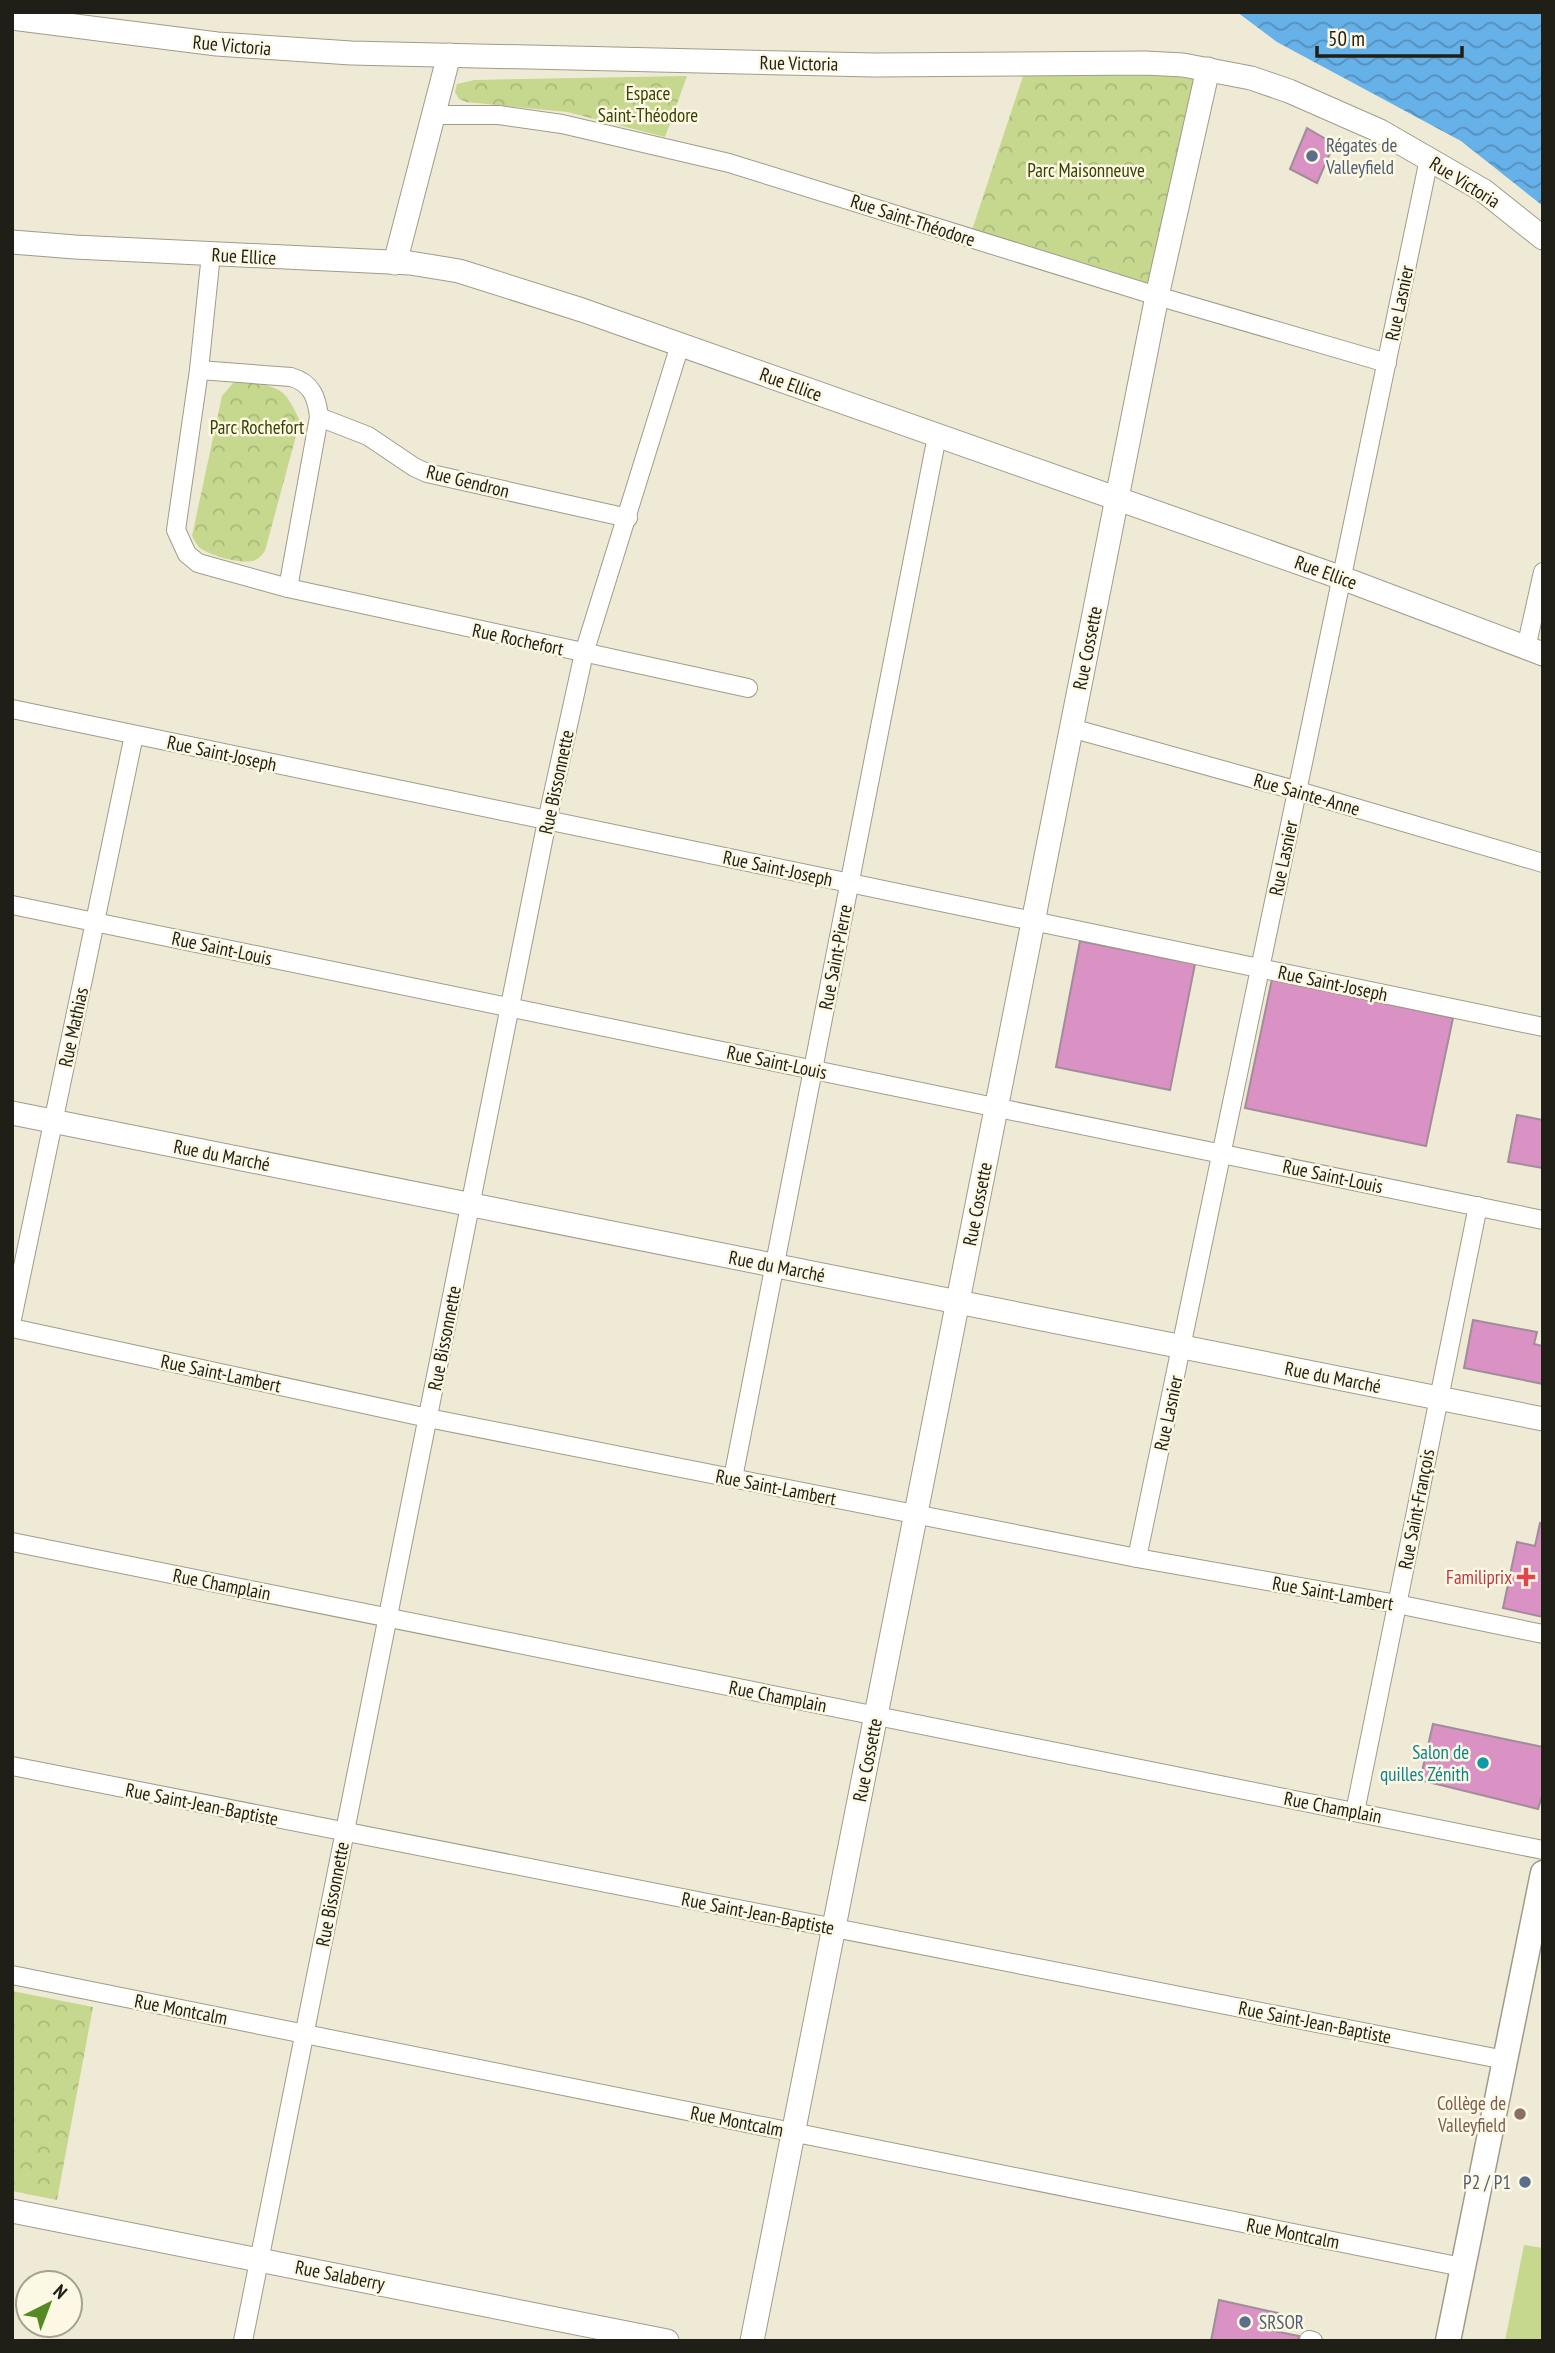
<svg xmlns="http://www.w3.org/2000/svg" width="1555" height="2353" viewBox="0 0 1555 2353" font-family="'PT Sans Narrow',sans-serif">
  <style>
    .park { fill: url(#park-crowns) }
    .pitch { fill: #c5d88e }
    .water { fill: url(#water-waves) }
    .building { fill: #da91c3; stroke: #a08d99; stroke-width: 2 }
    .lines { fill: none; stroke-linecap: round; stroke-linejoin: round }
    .minor-casing { stroke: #a09c89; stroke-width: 20 }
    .tertiary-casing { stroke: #a09c89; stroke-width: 25 }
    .secondary-casing { stroke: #a09c89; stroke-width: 27 }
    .minor { stroke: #fff; stroke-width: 18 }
    .tertiary { stroke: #fff; stroke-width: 23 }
    .secondary { stroke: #fff; stroke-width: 24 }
    .service-dot { fill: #5c6f8a; stroke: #fcf8e3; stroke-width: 2.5 }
    .health-dot { fill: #e0444e; stroke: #fcf8e3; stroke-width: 2.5 }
    .culture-dot { fill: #0f9aa8; stroke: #fcf8e3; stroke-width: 2.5 }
    .education-dot { fill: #8d6e63; stroke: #fcf8e3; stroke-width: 2.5 }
    .labels { text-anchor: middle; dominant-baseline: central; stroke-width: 5; stroke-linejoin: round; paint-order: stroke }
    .street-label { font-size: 19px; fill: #201f17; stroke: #fcf8e3 }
    .park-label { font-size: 19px; fill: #374202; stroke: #fcf8e3 }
    .service-label { font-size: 19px; fill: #4e5e75; stroke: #fcf8e3; text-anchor: start }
    .health-label { font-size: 19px; fill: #be3a42; stroke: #fcf8e3; text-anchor: end }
    .culture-label { font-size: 19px; fill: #0d838f; stroke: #fcf8e3; text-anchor: end }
    .education-label { font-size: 19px; fill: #785e54; stroke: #fcf8e3; text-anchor: end }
  </style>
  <defs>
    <pattern id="park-crowns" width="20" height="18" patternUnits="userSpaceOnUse" patternTransform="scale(1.75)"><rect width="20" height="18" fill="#c5d88e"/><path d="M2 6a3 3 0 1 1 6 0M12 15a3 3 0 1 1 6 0" fill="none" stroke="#a9b97a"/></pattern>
    <pattern id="water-waves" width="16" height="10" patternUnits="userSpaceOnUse" patternTransform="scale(1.75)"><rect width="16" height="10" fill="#66b1e8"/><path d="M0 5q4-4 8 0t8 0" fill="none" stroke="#548fbb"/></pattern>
  </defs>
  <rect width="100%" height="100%" fill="#eeead6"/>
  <g class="park">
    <polygon points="1025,70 1149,73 1198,80 1151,286 972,230"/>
    <polygon points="687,76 665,137 567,112 466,102 459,99 455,92 457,84 474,80"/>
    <path d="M 249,381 C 283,389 285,389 300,421 L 265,551 C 261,556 258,560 252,561 C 240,564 206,555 198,546 C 196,543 194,540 192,536 L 222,396 L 233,383 Z"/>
    <polygon points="12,1991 93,2007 57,2200 12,2191"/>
  </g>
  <polygon class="pitch" points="1524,2245 1543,2248 1543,2341 1505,2341"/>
  <polygon class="water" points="1237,12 1543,12 1543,206 1461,141 1277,42"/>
  <g class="building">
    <polygon points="1307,128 1334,144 1317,183 1290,169"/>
    <polygon points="1080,941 1195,964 1170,1090 1056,1067"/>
    <polygon points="1272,979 1453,1018 1426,1146 1245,1108"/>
    <polygon points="1517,1115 1543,1120 1543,1168 1508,1162"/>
    <polygon points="1473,1320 1537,1332 1534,1344 1543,1346 1543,1384 1464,1368"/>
    <polygon points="1540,1523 1543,1524 1543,1617 1503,1608 1517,1542 1535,1546"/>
    <polygon points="1433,1724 1543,1747 1543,1792 1538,1809 1420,1780"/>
    <polygon points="1219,2300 1278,2313 1274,2331 1299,2336 1298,2341 1211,2341"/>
  </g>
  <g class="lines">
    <defs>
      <g id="minor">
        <polyline points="432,115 499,115 562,124 729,163 1157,296 1387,363"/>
        <polyline points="211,254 199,370 176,530 187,554 198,563 288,588 748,688"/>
        <path d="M 199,370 L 291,377 C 312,383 317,398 319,417 L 288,588"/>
        <polyline points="319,417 368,436 414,467 427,473 628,518"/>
        <polyline points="1526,648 1543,572"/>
        <polyline points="12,709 1543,1027"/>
        <polyline points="1071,728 1298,791 1543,863"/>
        <polyline points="12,905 1543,1220"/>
        <polyline points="12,1319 134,735"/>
        <polyline points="12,1328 428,1418 1137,1558 1397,1604 1543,1634"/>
        <polyline points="733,1478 937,436"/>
        <polyline points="12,1542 1543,1850"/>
        <polyline points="1137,1558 1429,159"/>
        <polyline points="12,1766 1505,2060"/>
        <polyline points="1355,1812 1478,1206"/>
        <polyline points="12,1975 1462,2267"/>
        <polyline points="1309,2340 1313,2341"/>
        <polyline points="243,2341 547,821 584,653 680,345"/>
      </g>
      <g id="tertiary">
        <polyline points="12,18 217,44 351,53 874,65 1145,63 1183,65 1251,78 1289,91 1380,131 1484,191 1543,238"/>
        <polyline points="12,242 75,247 410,263 459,271 582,310 1342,578 1543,654"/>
        <polyline points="395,263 449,55"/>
        <polyline points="12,1113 1543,1419"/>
        <polyline points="12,2211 667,2341"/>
        <polyline points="752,2341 1157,296 1208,69"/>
      </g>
      <polyline id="secondary" points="1448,2341 1543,1873"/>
    </defs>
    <use href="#minor" class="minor-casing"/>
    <use href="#tertiary" class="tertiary-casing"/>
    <use href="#secondary" class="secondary-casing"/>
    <use href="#minor" class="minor"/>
    <use href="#tertiary" class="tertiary"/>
    <use href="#secondary" class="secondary"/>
  </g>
  <g class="service-dot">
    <circle cx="1312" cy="156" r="7"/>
    <circle cx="1525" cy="2182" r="7"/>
    <circle cx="1245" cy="2322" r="7"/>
  </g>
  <path class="health-dot" d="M1522.5 1566.5h7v7h7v7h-7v7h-7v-7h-7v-7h7z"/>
  <circle class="culture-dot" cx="1483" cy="1763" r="7"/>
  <circle class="education-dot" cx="1520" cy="2114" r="7"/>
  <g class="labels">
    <g class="street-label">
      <text transform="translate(232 45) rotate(5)">Rue Victoria</text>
      <text transform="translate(799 63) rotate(1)">Rue Victoria</text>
      <text transform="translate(1465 182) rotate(32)">Rue Victoria</text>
      <text transform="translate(913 220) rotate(18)">Rue Saint-Théodore</text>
      <text transform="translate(244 256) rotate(3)">Rue Ellice</text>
      <text transform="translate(1399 303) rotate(-78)">Rue Lasnier</text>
      <text transform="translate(791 384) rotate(20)">Rue Ellice</text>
      <text transform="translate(468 481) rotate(14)">Rue Gendron</text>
      <text transform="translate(1326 572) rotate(20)">Rue Ellice</text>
      <text transform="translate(518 639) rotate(12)">Rue Rochefort</text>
      <text transform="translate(1087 648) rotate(-79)">Rue Cossette</text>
      <text transform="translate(222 753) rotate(12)">Rue Saint-Joseph</text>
      <text transform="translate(556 782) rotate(-78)">Rue Bissonnette</text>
      <text transform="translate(1307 794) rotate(16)">Rue Sainte-Anne</text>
      <text transform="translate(1283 858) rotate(-78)">Rue Lasnier</text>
      <text transform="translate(778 868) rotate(12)">Rue Saint-Joseph</text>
      <text transform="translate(222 948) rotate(12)">Rue Saint-Louis</text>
      <text transform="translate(835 957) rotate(-79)">Rue Saint-Pierre</text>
      <text transform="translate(1333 983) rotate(12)">Rue Saint-Joseph</text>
      <text transform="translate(73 1027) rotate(-78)">Rue Mathias</text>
      <text transform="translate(777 1062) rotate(12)">Rue Saint-Louis</text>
      <text transform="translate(222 1155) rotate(11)">Rue du Marché</text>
      <text transform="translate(1333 1176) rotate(12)">Rue Saint-Louis</text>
      <text transform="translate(977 1204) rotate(-79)">Rue Cossette</text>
      <text transform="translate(777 1266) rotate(11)">Rue du Marché</text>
      <text transform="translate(444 1338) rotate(-79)">Rue Bissonnette</text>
      <text transform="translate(221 1373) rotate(12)">Rue Saint-Lambert</text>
      <text transform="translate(1333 1377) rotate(11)">Rue du Marché</text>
      <text transform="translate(1168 1413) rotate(-78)">Rue Lasnier</text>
      <text transform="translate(776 1487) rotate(11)">Rue Saint-Lambert</text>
      <text transform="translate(1416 1509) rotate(-79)">Rue Saint-François</text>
      <text transform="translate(222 1584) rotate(11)">Rue Champlain</text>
      <text transform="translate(1333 1593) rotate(10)">Rue Saint-Lambert</text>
      <text transform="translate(778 1696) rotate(11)">Rue Champlain</text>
      <text transform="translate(867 1760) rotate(-79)">Rue Cossette</text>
      <text transform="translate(202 1804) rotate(11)">Rue Saint-Jean-Baptiste</text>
      <text transform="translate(1333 1807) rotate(11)">Rue Champlain</text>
      <text transform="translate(332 1894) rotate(-79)">Rue Bissonnette</text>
      <text transform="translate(758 1913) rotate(11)">Rue Saint-Jean-Baptiste</text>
      <text transform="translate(181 2009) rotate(11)">Rue Montcalm</text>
      <text transform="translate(1315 2022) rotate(11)">Rue Saint-Jean-Baptiste</text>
      <text transform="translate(737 2121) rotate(11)">Rue Montcalm</text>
      <text transform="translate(1293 2233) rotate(11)">Rue Montcalm</text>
      <text transform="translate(340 2275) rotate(11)">Rue Salaberry</text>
    </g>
    <g class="park-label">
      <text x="648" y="93">Espace<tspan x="648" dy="22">Saint-Théodore</tspan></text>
      <text x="1086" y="170">Parc Maisonneuve</text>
      <text x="257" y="427">Parc Rochefort</text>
    </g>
    <g class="service-label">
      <text x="1326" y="145">Régates de<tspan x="1326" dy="22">Valleyfield</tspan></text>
      <text x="1511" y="2182" text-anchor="end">P2 / P1</text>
      <text x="1259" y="2322">SRSOR</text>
    </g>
    <g class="health-label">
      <text x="1512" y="1577">Familiprix</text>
    </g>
    <g class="culture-label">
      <text x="1469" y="1752">Salon de<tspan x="1469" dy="22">quilles Zénith</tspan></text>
    </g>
    <g class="education-label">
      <text x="1506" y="2103">Collège de<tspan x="1506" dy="22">Valleyfield</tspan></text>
    </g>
  </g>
  <rect width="1555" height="2353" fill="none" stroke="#201f17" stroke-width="28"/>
  <g transform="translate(49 2304) rotate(42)"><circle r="33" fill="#fcf8e3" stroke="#a4a191" stroke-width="2"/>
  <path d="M0-5L12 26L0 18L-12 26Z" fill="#558a22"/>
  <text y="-10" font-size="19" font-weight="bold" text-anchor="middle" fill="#201f17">N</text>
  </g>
  <path d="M1317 46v10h145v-10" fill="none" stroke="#201f17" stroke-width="3.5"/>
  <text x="1328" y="46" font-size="21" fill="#201f17" stroke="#fcf8e3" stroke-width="5" paint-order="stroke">50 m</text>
</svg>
